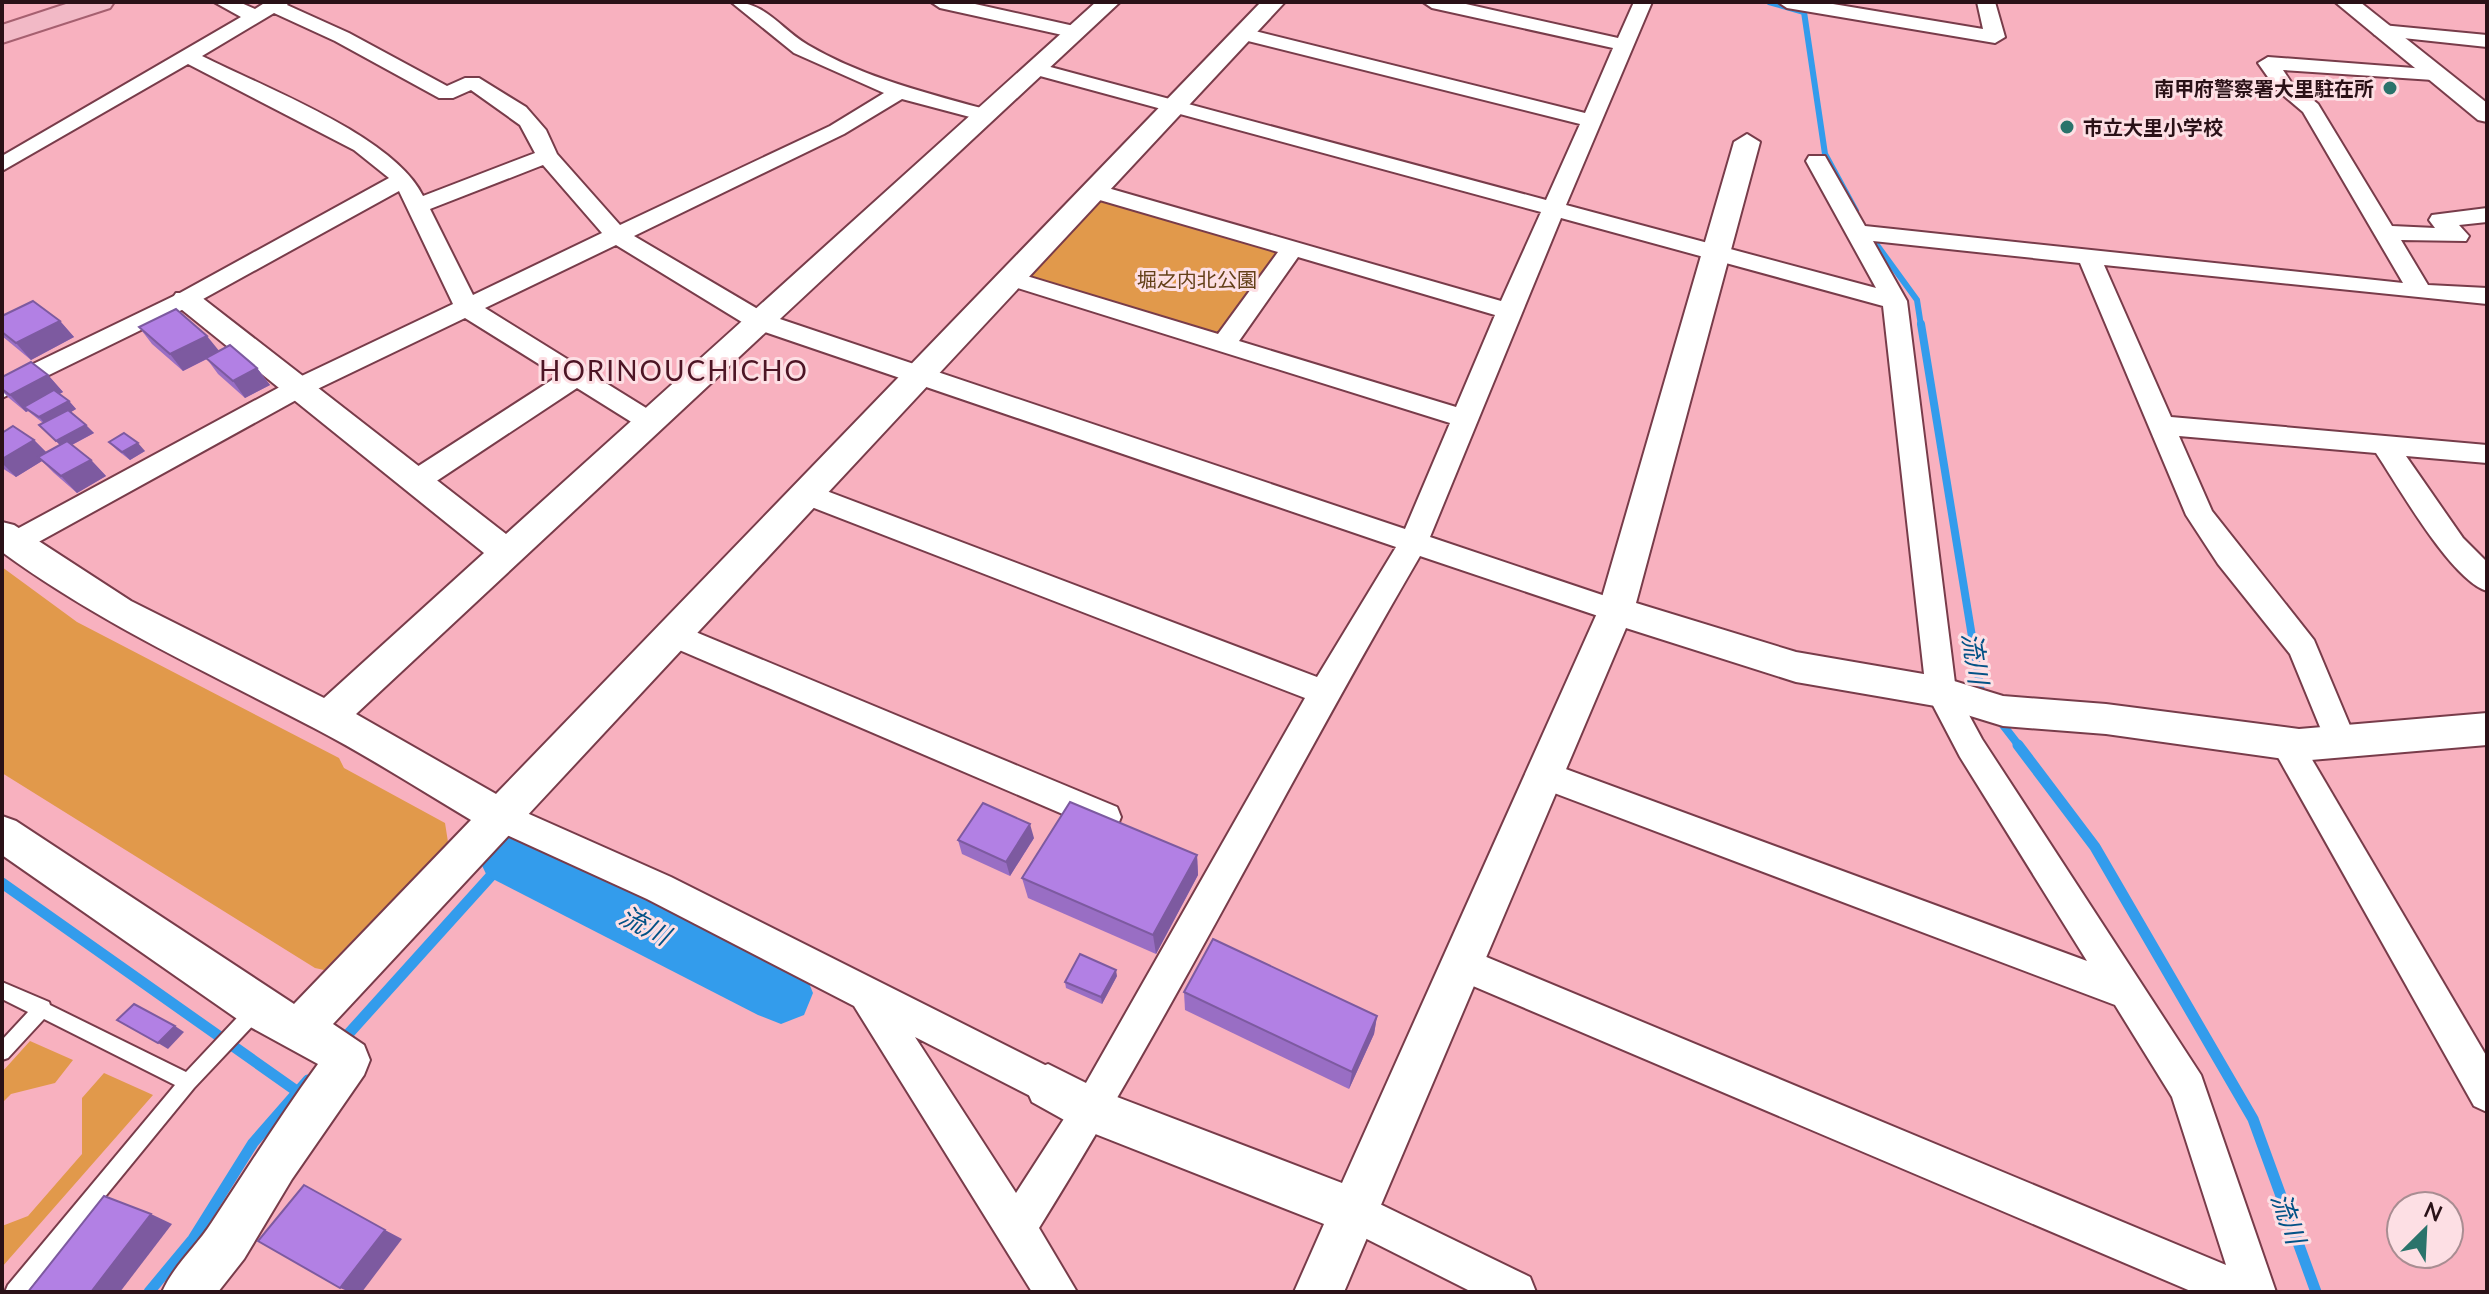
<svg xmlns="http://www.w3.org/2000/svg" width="2489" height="1294" viewBox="0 0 2489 1294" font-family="Lato,'Noto Sans JP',sans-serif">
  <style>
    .green { fill: #e1994b }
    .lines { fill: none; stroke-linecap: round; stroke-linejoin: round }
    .stream-far2 { stroke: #339cec; stroke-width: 6 }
    .stream-far1 { stroke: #339cec; stroke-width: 8 }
    .stream { stroke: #339cec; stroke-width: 11 }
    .river { fill: #339cec; fill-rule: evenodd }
    .service-casing { stroke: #783c4a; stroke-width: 4 }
    .minor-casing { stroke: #783c4a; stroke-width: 4 }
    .tertiary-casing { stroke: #783c4a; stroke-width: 4 }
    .primary-casing { stroke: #a66070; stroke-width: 4 }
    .service { fill: #fff; fill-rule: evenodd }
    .minor { fill: #fff; fill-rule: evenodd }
    .tertiary { fill: #fff; fill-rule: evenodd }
    .primary { fill: #f2b9c6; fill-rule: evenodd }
    .wall { fill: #996ec4 }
    .shaded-wall { fill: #7d5aa0 }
    .building { fill: #b280e4; stroke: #7d5aa0; stroke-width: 2 }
    .poi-dot { fill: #2a736b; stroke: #fddfe4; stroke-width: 3 }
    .labels { text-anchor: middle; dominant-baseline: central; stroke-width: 6; stroke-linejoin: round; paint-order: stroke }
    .far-poi-label { font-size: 20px; font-weight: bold; fill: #2a1117; stroke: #fddfe4; text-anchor: end }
    .far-park-label { font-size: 20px; fill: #634019; stroke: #fddfe4 }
    .water-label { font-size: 26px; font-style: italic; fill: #025286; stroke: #fddfe4 }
    .quarter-label { font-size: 28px; letter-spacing: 2px; fill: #4d1525; stroke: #fddfe4 }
  </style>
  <rect width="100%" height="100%" fill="#f8b1bf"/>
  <g class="green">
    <polygon points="1094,191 1292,249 1223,345 1010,278"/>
    <polygon points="2,567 77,622 339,758 344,768 445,823 448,842 324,970 315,968 2,773"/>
    <polygon points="30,1041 73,1060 55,1083 11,1094 2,1103 2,1072"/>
    <polygon points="104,1073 153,1095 2,1267 2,1226 28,1216 82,1154 82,1098"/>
  </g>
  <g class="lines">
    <g class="stream-far2">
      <polyline points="1769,2 1804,12 1825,154 1856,211"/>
      <polyline points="1869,234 1917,300 1921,326"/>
    </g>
    <g class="stream-far1">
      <polyline points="1921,324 1982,698"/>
      <polyline points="1996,716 2020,747"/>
    </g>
    <g class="stream">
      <polyline points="2018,745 2095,847 2253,1119 2316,1292"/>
      <polyline points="2,883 298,1092"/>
      <polyline points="342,1041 508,857"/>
      <polyline points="149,1292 193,1239 253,1143 308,1080"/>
    </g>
    <polygon class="river" points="508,830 804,971 813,993 804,1015 781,1024 758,1015 487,876 478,857 487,838"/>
    <defs>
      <polygon id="service" points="2,982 49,1002 50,1005 186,1072 250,1004 256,1002 262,1004 264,1010 262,1016 194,1088 27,1292 5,1292 8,1285 175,1085 44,1019 8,1058 2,1060 2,1040 28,1012 2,999"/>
      <g id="minor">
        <path d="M 214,2 L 239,2 L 255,9 L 266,2 L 289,2 L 287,5 L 349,33 L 447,86 L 465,78 L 479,78 L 526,107 L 546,130 L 557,154 L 620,225 L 830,126 L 884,93 L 794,53 L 731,2 C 767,2 779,28 808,45 C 864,78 930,94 992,111 L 995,115 L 985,121 L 902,99 L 844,134 L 634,236 L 768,315 L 1405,529 L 1450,423 L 1002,283 L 998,278 L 1010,271 L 1218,334 L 1278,252 L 1086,196 L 1083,191 L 1094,184 L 1501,301 L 1541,212 L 1029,73 L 1026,69 L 1029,65 L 1043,65 L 1546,200 L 1580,124 L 1236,38 L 1233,34 L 1243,28 L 1585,113 L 1613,48 L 1432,8 L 1423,2 L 1457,2 L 1618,38 L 1634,2 L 1652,2 L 1566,205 L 1876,288 L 1806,161 L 1809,156 L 1825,156 L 1865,226 L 2403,283 L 2303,112 L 2277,90 L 2258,63 L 2268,57 L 2440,70 L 2443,74 L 2440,78 L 2433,80 L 2283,70 L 2291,82 L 2318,104 L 2392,226 L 2435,228 L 2429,220 L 2432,215 L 2487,208 L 2487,222 L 2459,225 L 2469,236 L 2466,241 L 2401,240 L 2428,285 L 2487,288 L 2487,304 L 2104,265 L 2171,417 L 2487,445 L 2487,463 L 2406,456 L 2463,538 L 2487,562 L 2487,591 C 2451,580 2398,486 2376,453 L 2179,436 L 2212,511 L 2314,640 L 2356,740 L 2351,749 L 2340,753 L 2329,749 L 2290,654 L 2218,564 L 2186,515 L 2080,263 L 1873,241 L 1907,301 L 1956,691 L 1982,739 L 2201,1075 L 2276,1292 L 2193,1292 L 1447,975 L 1442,963 L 1447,951 L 1460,946 L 2226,1265 L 2172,1097 L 2115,1005 L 1533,785 L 1528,775 L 1533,765 L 1544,761 L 2087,961 L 1960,757 L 1926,692 L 1883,306 L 1561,218 L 1430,537 L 1626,603 L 1631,611 L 1626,619 L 1616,622 L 1420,556 C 1290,778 1175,1010 1039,1228 L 1077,1292 L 1032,1292 L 854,1006 L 647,899 L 487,826 L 483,816 L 487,806 L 499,802 L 511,806 L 671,877 L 1061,1073 L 1067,1086 L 1061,1099 L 1048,1105 L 915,1037 L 1016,1193 L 1078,1097 L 1305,698 L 796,501 L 792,494 L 796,487 L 806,484 L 816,487 L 1317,677 L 1396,547 L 750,327 L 616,245 L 485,308 L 659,416 L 663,422 L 659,428 L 641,428 L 577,388 L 426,488 L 416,491 L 406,488 L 402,481 L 406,474 L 558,376 L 465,318 L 307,394 L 24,550 L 14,553 L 4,550 L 4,536 L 289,382 L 453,304 L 399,191 L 194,304 L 2,398 L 2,379 L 178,294 L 389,178 L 354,150 L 188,64 L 2,171 L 2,156 L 241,17 ZM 274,13 L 335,41 L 439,98 L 453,98 L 471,90 L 520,125 L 535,153 L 423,196 C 394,136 263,87 202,56 ZM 543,165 L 602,233 L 473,295 L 430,209 ZM 1298,257 L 1495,315 L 1456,407 L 1239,341 Z"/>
        <polygon points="931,2 966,2 1083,28 1086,32 1076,38 940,8"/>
        <polygon points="1778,2 1821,2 1983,29 1977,2 1995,2 2005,37 1995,43 1787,8"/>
        <polygon points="2382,25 2487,35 2487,47 2375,35 2372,31 2375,27"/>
        <polygon points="674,623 1117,807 1121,817 1117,827 1105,831 1093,827 663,643 659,635 663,627"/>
        <polygon points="2286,730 2297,734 2487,1057 2487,1112 2474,1106 2275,752 2270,743 2275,734"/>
        <polygon points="1353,1191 1530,1277 1536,1292 1472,1292 1339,1225 1333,1211 1339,1197"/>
      </g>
      <g id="tertiary">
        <path d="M 1096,2 L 1120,2 L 356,714 L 496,794 L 1261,2 L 1285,2 L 333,1024 L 364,1045 L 370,1060 L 364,1075 L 292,1179 L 244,1259 L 218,1292 L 162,1292 C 174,1265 196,1247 212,1222 C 247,1169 280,1116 318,1064 L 243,1023 L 2,855 L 2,816 L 16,821 L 294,1004 L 471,820 C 419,789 368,756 314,728 C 207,672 99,623 2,552 L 2,522 L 14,525 L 131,601 L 324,698 L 484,553 L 176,305 L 172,299 L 176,293 L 196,293 L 506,534 Z"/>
        <polygon points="2335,2 2360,2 2487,103 2487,122 2478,120"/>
        <polygon points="1747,134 1760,142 1636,603 1796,652 1941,677 2003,696 2106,704 2299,729 2487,713 2487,745 2299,761 2106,734 2003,726 1941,707 1796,682 1626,628 1344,1292 1294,1292 1324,1224 1075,1126 1032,1102 1025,1086 1032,1070 1048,1064 1104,1092 1342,1183 1598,611 1734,142"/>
      </g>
      <polygon id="primary" points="72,2 114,2 110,8 2,43 2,25"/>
    </defs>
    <use href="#service" class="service-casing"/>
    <use href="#minor" class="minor-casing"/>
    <use href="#tertiary" class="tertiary-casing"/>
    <use href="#primary" class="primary-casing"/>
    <use href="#service" class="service"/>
    <use href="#minor" class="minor"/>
    <use href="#tertiary" class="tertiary"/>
    <use href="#primary" class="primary"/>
  </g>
  <g class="wall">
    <polygon points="2,316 60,321 74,337 31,360 2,336"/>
    <polygon points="139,327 219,351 257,368 270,385 245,398 218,374 207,359 183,371 152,344"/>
    <polygon points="48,375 63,392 59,394 69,401 76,409 71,412 94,433 72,445 91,460 106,476 77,493 54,473 42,461 16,477 2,468 2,431 34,440 46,452 60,445 39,425 43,423 28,411 26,412 9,398 2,391 2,377"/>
    <polygon points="109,442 145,451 130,460 117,450"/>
    <polygon points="1034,838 1010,876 962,854 958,840"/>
    <polygon points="1197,855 1198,875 1156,954 1028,898 1022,878"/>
    <polygon points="1117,976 1102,1004 1066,988 1065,982"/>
    <polygon points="1184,992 1377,1016 1374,1034 1349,1089 1185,1010"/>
  </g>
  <g class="shaded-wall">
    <polygon points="60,321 74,337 31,360 16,343"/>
    <polygon points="207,336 220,352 183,371 170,354"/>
    <polygon points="257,368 270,385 245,398 233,381"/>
    <polygon points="48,375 63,392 29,410 24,407 28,411 26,412 10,395"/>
    <polygon points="69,401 76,409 47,426 39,417"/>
    <polygon points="86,425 94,433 64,449 56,441"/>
    <polygon points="34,440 50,456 38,457 42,461 16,477 2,463 2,459"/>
    <polygon points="138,443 145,451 130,460 122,452"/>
    <polygon points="91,460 106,476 77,493 61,476"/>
    <polygon points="1030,824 1034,838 1010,876 1006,862"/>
    <polygon points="1197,855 1198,875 1156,954 1153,935"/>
    <polygon points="1116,970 1117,976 1102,1004 1101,997"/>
    <polygon points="1377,1016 1374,1034 1349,1089 1352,1072"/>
    <polygon points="175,1026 184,1032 168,1049 158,1043"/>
    <polygon points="151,1214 172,1224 120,1292 91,1292"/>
    <polygon points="385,1230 402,1239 362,1292 350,1292 340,1288"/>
  </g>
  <g class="building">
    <polygon points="33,301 60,321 16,343 2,332 2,316"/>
    <polygon points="176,309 207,336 170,354 139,327"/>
    <polygon points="230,345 257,368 233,381 206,358"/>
    <polygon points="31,362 48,375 10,395 2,389 2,377"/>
    <polygon points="54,390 69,401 39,417 24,407"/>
    <polygon points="68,410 86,425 56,441 39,425"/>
    <polygon points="13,426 34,440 2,459 2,433"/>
    <polygon points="124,433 138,443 122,452 109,442"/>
    <polygon points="67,441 91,460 61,476 38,457"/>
    <polygon points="1070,802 1197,855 1153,935 1022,878"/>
    <polygon points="983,803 1030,824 1006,862 958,840"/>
    <polygon points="1213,939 1377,1016 1352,1072 1184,992"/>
    <polygon points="1080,954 1116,970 1101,997 1065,982"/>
    <polygon points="134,1004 175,1026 158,1043 117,1020"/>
    <polygon points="304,1185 385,1230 340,1288 258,1241"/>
    <polygon points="104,1196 151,1214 91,1292 28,1292"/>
  </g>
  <g class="poi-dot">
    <circle cx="2390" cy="88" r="8"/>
    <circle cx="2067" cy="127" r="8"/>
  </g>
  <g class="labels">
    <g class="far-poi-label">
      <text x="2374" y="88">南甲府警察署大里駐在所</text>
      <text x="2083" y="127" text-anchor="start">市立大里小学校</text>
    </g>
    <g class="far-park-label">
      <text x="1197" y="279">堀之内北公園</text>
    </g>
    <g class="water-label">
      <text transform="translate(1976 658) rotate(81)">流川</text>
      <text transform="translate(645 925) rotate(27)">流川</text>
      <text transform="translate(2289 1218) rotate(70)">流川</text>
    </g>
    <g class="quarter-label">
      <text x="674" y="370">HORINOUCHICHO</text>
    </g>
  </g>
  <rect width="2489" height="1294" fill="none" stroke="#2a1117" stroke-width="8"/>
  <g transform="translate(2425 1230) rotate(24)"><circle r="38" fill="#fddfe4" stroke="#a98d92" stroke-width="2"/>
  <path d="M0-6L14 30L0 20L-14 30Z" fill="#2a736b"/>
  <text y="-12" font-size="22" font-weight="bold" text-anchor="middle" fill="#2a1117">N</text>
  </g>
</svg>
